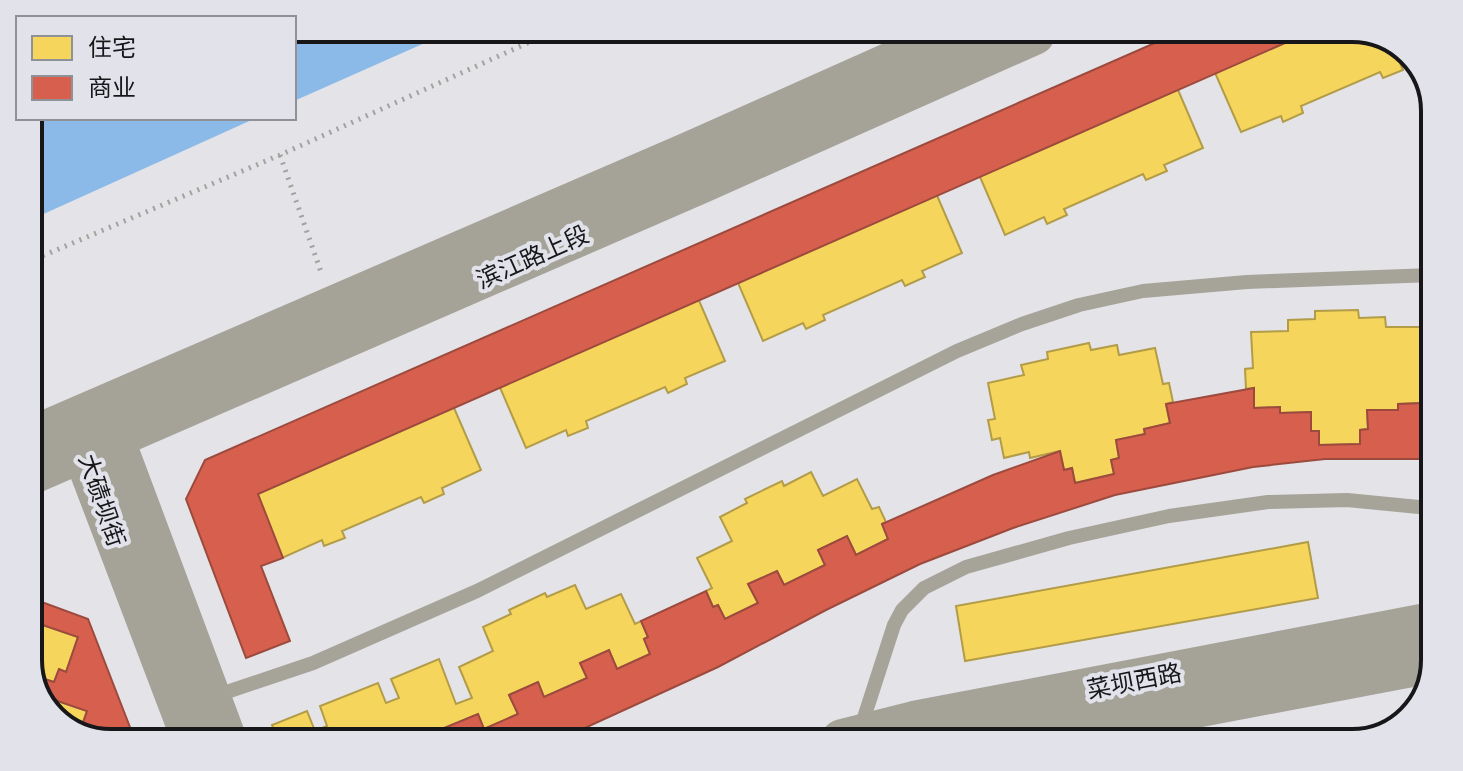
<svg xmlns="http://www.w3.org/2000/svg" width="1463" height="771" viewBox="0 0 1463 771" font-family="Commissioner,'Noto Sans SC',sans-serif">
  <style>
    .water { fill: #8bbae9 }
    .homes { fill: #f6d55c; stroke: #b39c48; stroke-width: 2 }
    .shops { fill: #d6604d; stroke: #9d4a3e; stroke-width: 2 }
    .lines { fill: none; stroke-linecap: round; stroke-linejoin: round }
    .path { stroke: #a3a29d; stroke-width: 5; stroke-dasharray: 2 6; stroke-linecap: butt }
    .lane { stroke: #a6a398; stroke-width: 14 }
    .secondary { stroke: #a5a298; stroke-width: 42 }
    .labels { text-anchor: middle; dominant-baseline: central; stroke-width: 8; stroke-linejoin: round; paint-order: stroke }
    .street-label { font-size: 24px; fill: #17171a; stroke: #e1e2ea }
    .rim { fill: none; stroke: #17171a; stroke-width: 4 }
  </style>
  <rect width="100%" height="100%" fill="#e3e3e8"/>
  <g class="water">
    <polygon points="294,29 454,30 294,101"/>
    <polygon points="28,118 256,118 28,221"/>
  </g>
  <g class="homes">
    <polygon points="1212,36 1223,36 1225,40 1230,36 1389,37 1413,58 1400,63 1403,70 1383,78 1380,72 1301,106 1303,113 1283,122 1281,116 1241,132 1201,41"/>
    <polygon points="1163,55 1203,148 1164,165 1167,171 1146,180 1143,174 1064,209 1067,215 1047,224 1044,217 1005,235 965,142 985,134 988,142 994,139 992,135 997,133 992,122 1030,105 1036,117 1040,114 1041,118 1047,116 1044,108 1084,90 1087,98 1093,96 1092,92 1096,90 1091,79 1130,62 1135,73 1139,71 1141,74 1146,72 1143,64"/>
    <polygon points="922,161 962,253 922,271 925,277 905,286 902,280 823,315 825,320 806,329 803,323 763,341 723,248 743,240 747,247 753,245 751,242 755,239 751,227 789,211 794,223 799,220 800,224 806,222 802,214 843,196 846,204 852,201 850,198 855,196 850,184 888,168 893,179 898,177 900,181 905,178 902,170"/>
    <polygon points="685,268 725,361 685,378 687,384 668,393 665,387 586,421 588,428 568,436 566,430 526,448 486,355 506,346 510,355 515,352 514,348 518,346 513,335 552,318 557,329 561,327 563,331 569,329 565,321 606,303 609,311 615,309 613,305 618,303 613,291 651,275 656,286 661,284 662,288 668,285 664,277"/>
    <polygon points="1358,310 1359,318 1385,317 1386,327 1422,327 1423,364 1431,363 1431,383 1423,383 1423,403 1398,404 1398,410 1367,410 1368,429 1360,430 1360,444 1319,445 1319,431 1311,431 1311,412 1280,413 1280,407 1254,408 1254,388 1246,389 1245,369 1253,368 1251,332 1288,331 1288,320 1315,319 1315,311"/>
    <polygon points="1089,343 1091,350 1117,345 1119,355 1155,348 1163,384 1169,383 1173,402 1166,404 1170,423 1144,429 1145,434 1116,440 1119,458 1111,460 1114,474 1075,483 1072,468 1064,470 1060,451 1030,458 1029,452 1004,458 1000,438 992,440 988,420 995,419 988,383 1024,375 1021,365 1048,359 1047,352"/>
    <polygon points="441,378 481,470 442,488 444,494 424,503 421,497 342,531 345,538 324,546 322,540 282,558 242,465 263,456 266,464 272,462 270,458 275,456 270,445 308,428 313,439 318,437 320,441 325,439 322,431 362,413 366,421 371,418 369,414 374,412 369,401 408,384 413,396 418,394 419,398 424,395 421,387"/>
    <polygon points="811,472 823,496 857,479 872,509 879,507 886,522 882,524 888,539 856,555 847,536 818,550 825,565 784,585 777,571 748,584 758,603 725,619 718,605 713,607 706,591 712,588 697,558 732,541 720,517 747,503 745,499 782,481 784,486"/>
    <polygon points="1308,542 1318,598 965,661 956,606"/>
    <polygon points="575,585 586,609 621,594 635,624 641,621 648,637 644,639 650,654 617,669 609,650 580,663 587,678 544,697 538,682 509,695 518,714 484,729 478,714 444,728 447,737 276,736 272,725 307,711 315,731 327,726 320,706 378,683 386,703 399,698 391,679 439,659 456,704 472,698 459,667 493,651 483,627 511,614 509,610 545,593 547,597"/>
    <polygon points="28,620 78,637 66,672 59,669 54,682 38,677 35,687 28,666"/>
    <polygon points="46,697 87,711 79,734 74,734 42,706 41,703 44,704"/>
  </g>
  <g class="shops">
    <polygon points="1173,35 1301,36 258,494 283,558 261,566 290,641 246,658 186,499 205,460"/>
    <polygon points="1423,383 1431,383 1430,459 1325,459 1253,467 1115,495 1013,528 920,564 826,610 718,667 563,738 447,737 444,728 478,714 484,729 518,714 509,695 538,682 544,697 587,678 580,663 609,650 617,669 650,654 644,639 648,637 641,621 706,591 713,607 718,605 725,619 758,603 748,584 777,571 784,585 825,565 818,550 847,536 856,555 888,539 882,524 993,475 1060,451 1064,470 1072,468 1075,483 1114,474 1111,460 1119,458 1116,440 1145,434 1144,429 1170,423 1166,404 1254,388 1254,408 1280,407 1280,413 1311,412 1311,431 1319,431 1319,445 1360,444 1360,430 1368,429 1367,410 1398,410 1398,404 1423,403"/>
    <polygon points="28,597 88,619 133,735 79,734 87,711 46,697 44,704 41,703 35,687 38,677 54,682 59,669 66,672 78,637 28,620"/>
  </g>
  <g class="lines">
    <g class="path">
      <polyline points="280,155 321,272"/>
      <polyline points="28,262 280,155 554,31"/>
    </g>
    <g class="lane">
      <polyline points="212,697 313,663 477,591 957,351 1022,324 1079,305 1143,291 1247,282 1432,275"/>
      <polyline points="861,727 894,625 902,610 924,588 966,567 1069,538 1169,516 1268,502 1347,500 1429,508"/>
    </g>
    <g class="secondary">
      <polyline points="93,416 113,438 224,735"/>
      <polyline points="87,425 83,451 191,735"/>
      <polyline points="28,439 691,152 956,34"/>
      <polyline points="28,475 702,182 1034,34"/>
      <polyline points="842,740 914,722 1427,624"/>
      <polyline points="1016,741 1427,663"/>
    </g>
  </g>
  <g class="labels">
    <g class="street-label">
      <text transform="translate(532 256) rotate(-24)">滨江路上段</text>
      <text transform="translate(103 500) rotate(71)">大碛坝街</text>
      <text transform="translate(1134 680) rotate(-11)">菜坝西路</text>
    </g>
  </g>
  <path d="M0 0H1463V771H0ZM111 42H1352A69 69 0 0 1 1421 111V660A69 69 0 0 1 1352 729H111A69 69 0 0 1 42 660V111A69 69 0 0 1 111 42Z" fill="#e1e2ea" fill-rule="evenodd"/>
  <path class="rim" d="M111 42H1352A69 69 0 0 1 1421 111V660A69 69 0 0 1 1352 729H111A69 69 0 0 1 42 660V111A69 69 0 0 1 111 42Z"/>
  <rect x="16" y="16" width="280" height="104" fill="#e1e2ea" stroke="#909197" stroke-width="2"/>
  <rect x="32" y="36" width="40" height="24" fill="#f6d55c" stroke="#909197" stroke-width="2"/>
  <text x="88" y="56" font-size="24" fill="#17171a">住宅</text>
  <rect x="32" y="76" width="40" height="24" fill="#d6604d" stroke="#909197" stroke-width="2"/>
  <text x="88" y="96" font-size="24" fill="#17171a">商业</text>
</svg>
